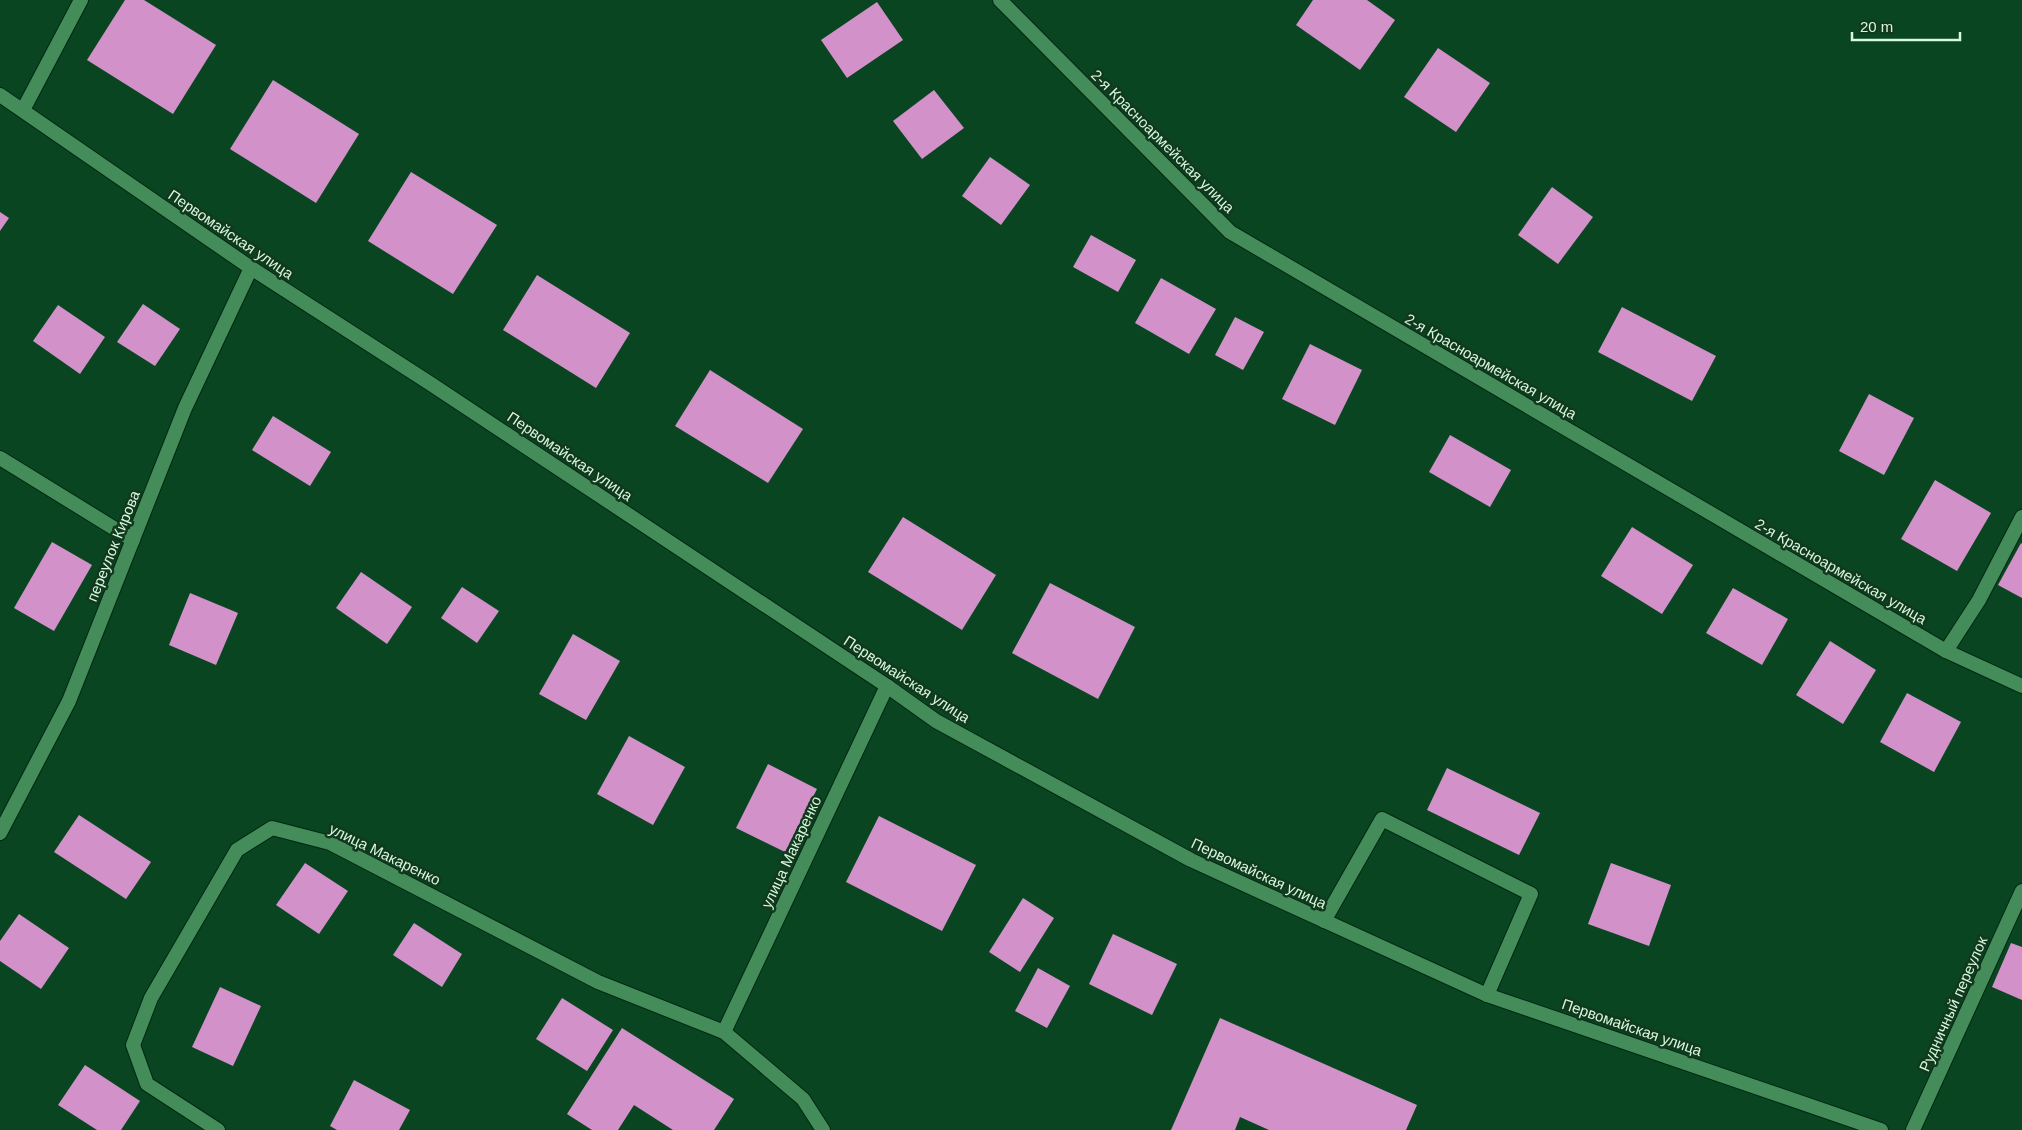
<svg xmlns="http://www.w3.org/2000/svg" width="2022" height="1130" viewBox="0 0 2022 1130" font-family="Arial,sans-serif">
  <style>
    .building { fill: #d292c9 }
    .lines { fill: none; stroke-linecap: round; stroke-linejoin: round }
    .service-casing { stroke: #012910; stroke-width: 16 }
    .minor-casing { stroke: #012910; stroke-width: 16 }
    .secondary-casing { stroke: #012910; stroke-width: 16 }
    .service { stroke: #448c5a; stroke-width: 14 }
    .minor { stroke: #448c5a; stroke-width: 14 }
    .secondary { stroke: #448c5a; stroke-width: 14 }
    .labels { text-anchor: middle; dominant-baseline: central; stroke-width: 5; stroke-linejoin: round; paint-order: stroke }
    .street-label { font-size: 15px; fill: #d5f9dd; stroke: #12381e }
  </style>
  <rect width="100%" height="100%" fill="#0a4522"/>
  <g class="building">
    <polygon points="125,0 144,0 216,45 173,114 87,60"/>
    <polygon points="1313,0 1367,0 1395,20 1360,70 1296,25"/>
    <polygon points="877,2 903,40 847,78 821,40"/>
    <polygon points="1438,48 1490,83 1456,132 1404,97"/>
    <polygon points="273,80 359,134 316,203 230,149"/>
    <polygon points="934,90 964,128 922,159 893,121"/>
    <polygon points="990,157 1030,185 1001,225 962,196"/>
    <polygon points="411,172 497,225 453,294 368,241"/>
    <polygon points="1552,187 1593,217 1558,264 1518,235"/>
    <polygon points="0,212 9,218 0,231"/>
    <polygon points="1091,235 1136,260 1118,292 1073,267"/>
    <polygon points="537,275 630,333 596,388 503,330"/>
    <polygon points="1161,278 1216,309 1189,354 1135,323"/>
    <polygon points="143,304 180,329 155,366 117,342"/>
    <polygon points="58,305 105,337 80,374 33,341"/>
    <polygon points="1622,307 1716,356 1692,401 1598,352"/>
    <polygon points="1235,317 1264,332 1243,370 1215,355"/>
    <polygon points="1310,344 1362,370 1335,425 1282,399"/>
    <polygon points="710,370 803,429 768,483 675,426"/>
    <polygon points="1869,394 1914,418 1884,475 1839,451"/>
    <polygon points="273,416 331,452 310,486 252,450"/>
    <polygon points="1450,435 1511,470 1490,507 1429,472"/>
    <polygon points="1935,480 1991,513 1957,571 1901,539"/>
    <polygon points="903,517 996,575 962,630 868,572"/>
    <polygon points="1632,527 1693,565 1662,614 1601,576"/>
    <polygon points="52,542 92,565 54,631 14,608"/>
    <polygon points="2021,543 2022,544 2022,598 1998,585"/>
    <polygon points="361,572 412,607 387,644 336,608"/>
    <polygon points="1050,583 1135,627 1098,699 1012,653"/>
    <polygon points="462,587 499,611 477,643 441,618"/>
    <polygon points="1733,588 1788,619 1762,665 1706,633"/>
    <polygon points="190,593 238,613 216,665 169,645"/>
    <polygon points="573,634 620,661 586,720 539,694"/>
    <polygon points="1830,641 1876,670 1843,724 1796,695"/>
    <polygon points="1907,693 1961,722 1934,772 1880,742"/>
    <polygon points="629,736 685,767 653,825 597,794"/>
    <polygon points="768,764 817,789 785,852 736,828"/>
    <polygon points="1447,768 1540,813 1519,855 1427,810"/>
    <polygon points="79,815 151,862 126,899 54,852"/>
    <polygon points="879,816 976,865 942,931 846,882"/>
    <polygon points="305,863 348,891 319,934 276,905"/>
    <polygon points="1611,863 1671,885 1649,946 1588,924"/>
    <polygon points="1023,898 1054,918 1020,972 989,952"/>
    <polygon points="19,914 69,948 41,989 0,961 0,941"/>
    <polygon points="414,923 462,954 442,987 393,955"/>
    <polygon points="1113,934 1177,964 1152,1015 1089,984"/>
    <polygon points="2011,943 2022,947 2022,1000 1992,987"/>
    <polygon points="1038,968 1070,986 1047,1028 1015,1011"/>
    <polygon points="220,987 261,1006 233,1066 192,1047"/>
    <polygon points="562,998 613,1030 587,1071 536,1039"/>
    <polygon points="1220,1018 1417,1105 1406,1130 1269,1130 1240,1117 1235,1130 1171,1130"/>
    <polygon points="622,1028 734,1099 714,1130 673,1130 634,1105 618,1130 592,1130 567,1114"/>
    <polygon points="85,1065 140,1101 121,1130 97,1130 58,1105"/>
    <polygon points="354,1080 410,1110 399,1130 337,1130 330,1126"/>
  </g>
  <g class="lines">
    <defs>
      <g id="service">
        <polyline points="1946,651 1979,600 2022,517"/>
        <polyline points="1324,921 1382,819 1531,894 1487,995"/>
      </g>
      <g id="minor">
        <polyline points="1000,0 1230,232 1946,651 2022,686"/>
        <polyline points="23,110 81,0"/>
        <polyline points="0,458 133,540"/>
        <polyline points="0,833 69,701 185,408 251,268"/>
        <polyline points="724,1032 887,686"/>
        <polyline points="218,1130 147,1084 133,1045 151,998 237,850 272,828 330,843 598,982 724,1032 803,1099 823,1130"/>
        <polyline points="1913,1130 2022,891"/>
      </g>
      <polyline id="secondary" points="0,95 251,268 431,384 887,686 936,721 1191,860 1487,995 1881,1130"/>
    </defs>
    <use href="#service" class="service-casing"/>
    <use href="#minor" class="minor-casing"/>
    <use href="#secondary" class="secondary-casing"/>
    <use href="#service" class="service"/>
    <use href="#minor" class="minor"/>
    <use href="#secondary" class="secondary"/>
  </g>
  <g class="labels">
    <g class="street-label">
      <text transform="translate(1163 141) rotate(45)">2-я Красноармейская улица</text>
      <text transform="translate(231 234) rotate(34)">Первомайская улица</text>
      <text transform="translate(1491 366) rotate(30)">2-я Красноармейская улица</text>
      <text transform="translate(570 456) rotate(34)">Первомайская улица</text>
      <text transform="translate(113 546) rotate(-68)">переулок Кирова</text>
      <text transform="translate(1841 571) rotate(30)">2-я Красноармейская улица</text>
      <text transform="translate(907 679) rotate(33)">Первомайская улица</text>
      <text transform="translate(791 852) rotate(-65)">улица Макаренко</text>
      <text transform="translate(385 854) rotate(26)">улица Макаренко</text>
      <text transform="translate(1259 873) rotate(25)">Первомайская улица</text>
      <text transform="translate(1953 1004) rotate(-66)">Рудничный переулок</text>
      <text transform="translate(1632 1027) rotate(19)">Первомайская улица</text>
    </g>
  </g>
  <path d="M1852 32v8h108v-8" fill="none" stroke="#d5f9dd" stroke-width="2.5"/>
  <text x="1860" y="32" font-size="15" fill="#d5f9dd" stroke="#12381e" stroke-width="4" paint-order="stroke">20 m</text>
</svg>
